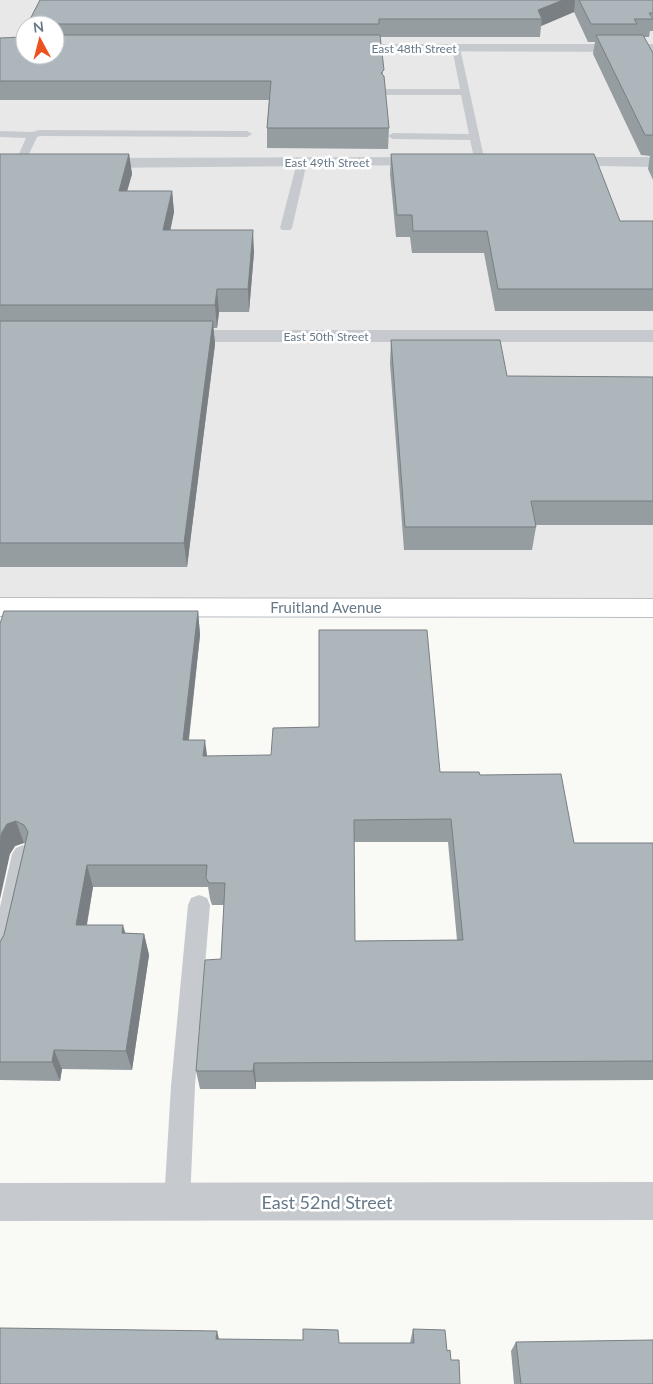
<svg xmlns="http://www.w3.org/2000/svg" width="653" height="1384" viewBox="0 0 653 1384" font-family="Lato,sans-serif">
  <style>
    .built { fill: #e7e8e7; fill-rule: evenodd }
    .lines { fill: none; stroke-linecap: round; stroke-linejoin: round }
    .secondary-casing { stroke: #b8bec2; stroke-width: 2 }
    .lane { fill: #c6cace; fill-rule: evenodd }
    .street { fill: #c6cace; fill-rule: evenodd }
    .secondary { fill: #fff; fill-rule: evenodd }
    .wall { fill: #959da1; fill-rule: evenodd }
    .shaded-wall { fill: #797f83 }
    .building { fill: #adb6bb; stroke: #797f83; fill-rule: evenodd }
    .labels { text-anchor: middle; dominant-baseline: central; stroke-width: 5; stroke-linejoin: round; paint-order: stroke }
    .far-street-label { font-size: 12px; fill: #667989; stroke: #fff }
    .street-label { font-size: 15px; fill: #667989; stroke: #fff }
    .near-street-label { font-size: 18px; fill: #667989; stroke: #fff }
  </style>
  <rect width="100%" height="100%" fill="#f9f9f6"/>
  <path class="built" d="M 0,0 L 653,0 L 653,609 L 0,608 ZM 25,25 L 55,25 L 55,55 L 25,55 Z"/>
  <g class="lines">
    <defs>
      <polygon id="secondary" points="0,598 653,599 653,617 0,616"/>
    </defs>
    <use href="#secondary" class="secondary-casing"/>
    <g class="lane">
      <polygon points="456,45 460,48 485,162 480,165 475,162 470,140 393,139 388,136 393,133 469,134 461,95 387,95 382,92 387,89 460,89 452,48"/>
      <polygon points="39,130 247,131 252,134 247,137 40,136 37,137 24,165 16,165 15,163 26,138 0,137 0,131 32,132"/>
      <polygon points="302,159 307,162 292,228 290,230 282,230 280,228 297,162"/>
      <polygon points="23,845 30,848 34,854 11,955 8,962 0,965 0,907 12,854 16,848"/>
      <polygon points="199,895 207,898 210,905 195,1086 190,1202 186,1211 177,1215 168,1211 164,1202 171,1086 188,905 191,898"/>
    </g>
    <g class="street">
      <polygon points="344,44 653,44 653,52 339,51 337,48"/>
      <polygon points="428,157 434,159 436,162 434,165 94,168 88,166 86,163 88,160 94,158"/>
      <polygon points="559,157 653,157 653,167 553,165 551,162 553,159"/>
      <polygon points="176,330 653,330 653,342 176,342 169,340 166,336 169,332"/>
      <polygon points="653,1182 653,1220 0,1221 0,1183"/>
    </g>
    <use href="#secondary" class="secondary"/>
  </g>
  <g class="wall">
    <polygon points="40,0 653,0 653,31 650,31 649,37 644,37 653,53 653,180 648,169 650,156 641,155 593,54 595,42 588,42 574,12 541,26 540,37 380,37 383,75 389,128 388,149 267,148 267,128 269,100 0,100 0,38 55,55 55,25 27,25"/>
    <polygon points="0,154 129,154 132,174 127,191 172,191 174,212 170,230 254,252 249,312 219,312 217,328 213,328 215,344 187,567 0,567"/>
    <polygon points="391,154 620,221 653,221 653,311 495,311 484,253 412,253 410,237 396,237 390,174"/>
    <polygon points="391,340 507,376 653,377 653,525 536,525 536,527 532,550 404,550 390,363"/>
    <path d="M 198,611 L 200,635 L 189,740 L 207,756 L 480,775 L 574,843 L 653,843 L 653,1080 L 256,1082 L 256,1089 L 200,1089 L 196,1071 L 221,959 L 224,905 L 212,905 L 210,899 L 208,887 L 93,887 L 87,925 L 126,933 L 144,934 L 149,955 L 132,1070 L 62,1069 L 60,1081 L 0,1080 L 0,942 L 4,935 L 25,844 L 24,843 L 15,846 L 10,854 L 0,624 ZM 354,842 L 448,842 L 457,940 L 355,941 Z"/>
    <polygon points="413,1329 447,1351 451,1360 219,1339 339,1343 410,1343"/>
    <polygon points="516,1342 653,1384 514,1384 511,1351"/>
  </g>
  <g class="shaded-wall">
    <polygon points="563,0 575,0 574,12 541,26 542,19 538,10"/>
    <polygon points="129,154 132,174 121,212 119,191"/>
    <polygon points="172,191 174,212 166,252 163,230"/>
    <polygon points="253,230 254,252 249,312 248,289"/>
    <polygon points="217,289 219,312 217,328 215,305"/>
    <polygon points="213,321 215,344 187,567 184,543"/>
    <polygon points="198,611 200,635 186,762 183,740"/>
    <polygon points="205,740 208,763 203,756"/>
    <polygon points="16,821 24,843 15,846 10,854 0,899 0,839 2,832 7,824"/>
    <polygon points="87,865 93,887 83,946 76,925"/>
    <polygon points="123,925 129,946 122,933"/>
    <polygon points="144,934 149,955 132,1070 126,1051"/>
    <polygon points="54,1050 62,1069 60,1081 52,1062"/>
    <polygon points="254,1063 256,1082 256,1089 253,1071"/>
    <polygon points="217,1331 220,1343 216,1339"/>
  </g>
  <g class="building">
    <polygon points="40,0 563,0 538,10 542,19 379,19 379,24 52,24 51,25 27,25"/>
    <polygon points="579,0 653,0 653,13 649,13 653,19 634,19 637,24 591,24"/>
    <polygon points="25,29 25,55 55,55 55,35 380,35 384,70 381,73 384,76 389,128 267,128 271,81 0,81 0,38 21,37"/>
    <polygon points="596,35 643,35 653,53 653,135 645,135"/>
    <polygon points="0,154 129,154 119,191 172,191 163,230 253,230 248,289 217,289 215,305 0,305"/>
    <polygon points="391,154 594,154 620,221 653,221 653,289 498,289 487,231 413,231 412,215 397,215"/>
    <polygon points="0,321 213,321 184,543 0,543"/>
    <polygon points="391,340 500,340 507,376 653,377 653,501 531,501 536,527 405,527"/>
    <path d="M 4,611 L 198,611 L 183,740 L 205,740 L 203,756 L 271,755 L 273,728 L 319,727 L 319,630 L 427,630 L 440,772 L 479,772 L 480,775 L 561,774 L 574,843 L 653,843 L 653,1061 L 254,1063 L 253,1071 L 196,1071 L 205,960 L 221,959 L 225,883 L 209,883 L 206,878 L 207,865 L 87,865 L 76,925 L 123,925 L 122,933 L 144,934 L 126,1051 L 54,1050 L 52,1062 L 0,1062 L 0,942 L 4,935 L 28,832 L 24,825 L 16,821 L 7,824 L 2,832 L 0,839 L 0,624 ZM 451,819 L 463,940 L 355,941 L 354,820 Z"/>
    <polygon points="0,1328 217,1331 216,1339 303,1340 303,1329 338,1330 339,1343 414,1343 413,1329 445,1330 447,1351 450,1350 451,1360 459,1360 460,1384 0,1384"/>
    <polygon points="653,1340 653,1384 521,1384 516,1342"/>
  </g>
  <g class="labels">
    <g class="far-street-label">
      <text x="414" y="48">East 48th Street</text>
      <text x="327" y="162">East 49th Street</text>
      <text x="326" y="336">East 50th Street</text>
    </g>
    <g class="street-label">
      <text x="326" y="607">Fruitland Avenue</text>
    </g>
    <g class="near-street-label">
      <text x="327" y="1202">East 52nd Street</text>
    </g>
  </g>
  <g transform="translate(40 40) rotate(353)"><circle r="24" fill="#ffffff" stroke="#c2c9d0"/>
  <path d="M0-4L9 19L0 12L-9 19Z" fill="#ee5120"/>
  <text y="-8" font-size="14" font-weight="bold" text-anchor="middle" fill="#667989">N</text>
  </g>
</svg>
